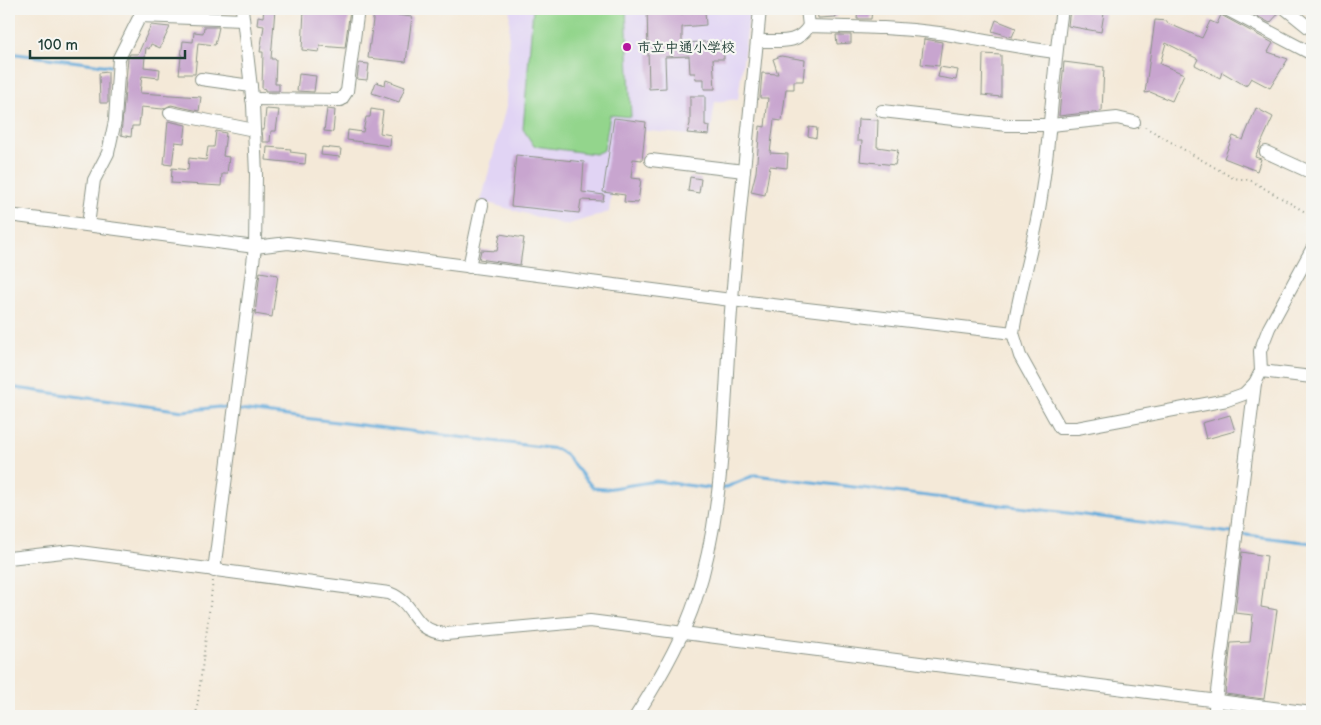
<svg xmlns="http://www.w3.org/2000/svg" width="1321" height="725" viewBox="0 0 1321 725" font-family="'Balsamiq Sans','Klee One',sans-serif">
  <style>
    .built { fill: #e1d4f4 }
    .green { fill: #93d58c; stroke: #598960 }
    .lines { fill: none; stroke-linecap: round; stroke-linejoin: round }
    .stream { stroke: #65acdb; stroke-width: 3 }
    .building { fill: #c8a5cf }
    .minor-casing { stroke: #8a9386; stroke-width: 14 }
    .path { stroke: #8a9386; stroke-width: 2; stroke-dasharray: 1 4; stroke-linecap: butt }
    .minor { stroke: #fff; stroke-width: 12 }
    .poi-dot { fill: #b5179e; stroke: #f6f6f2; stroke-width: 2 }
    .labels { text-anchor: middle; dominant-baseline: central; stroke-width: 4.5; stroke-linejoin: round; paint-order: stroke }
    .poi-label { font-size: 14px; font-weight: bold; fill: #1f3d34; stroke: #f6f6f2; text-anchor: start }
  </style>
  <rect width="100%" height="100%" fill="#f6f6f2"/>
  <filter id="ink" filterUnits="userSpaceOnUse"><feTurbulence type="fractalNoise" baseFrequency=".02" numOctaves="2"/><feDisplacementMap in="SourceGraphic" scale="10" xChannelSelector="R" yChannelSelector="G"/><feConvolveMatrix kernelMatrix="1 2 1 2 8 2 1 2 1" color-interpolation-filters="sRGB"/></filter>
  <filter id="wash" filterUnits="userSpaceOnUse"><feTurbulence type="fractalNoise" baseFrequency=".0096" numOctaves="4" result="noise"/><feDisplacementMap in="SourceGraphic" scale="20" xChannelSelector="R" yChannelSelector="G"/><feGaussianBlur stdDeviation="1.12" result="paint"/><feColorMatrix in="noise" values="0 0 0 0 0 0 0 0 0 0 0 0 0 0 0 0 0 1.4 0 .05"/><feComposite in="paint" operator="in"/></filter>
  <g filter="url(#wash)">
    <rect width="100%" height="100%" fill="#f4e9d8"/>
    <polygon class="built" points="510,9 750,9 738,99 715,102 710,137 620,128 609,212 566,225 481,201 506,107"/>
    <polygon class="green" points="533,9 626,9 631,117 610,115 604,150 595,154 534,146 523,129"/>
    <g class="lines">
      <g class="stream">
        <polyline points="1211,9 1224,13"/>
        <polyline points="9,53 110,66"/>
        <polyline points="9,387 183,411 219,407 233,409"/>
        <polyline points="239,410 557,449 566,455 593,488 606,489 656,481 716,489"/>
        <polyline points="722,489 755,475 1232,533"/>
        <polyline points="1238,534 1312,543"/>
      </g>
    </g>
    <g id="blocks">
      <g class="building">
        <polygon points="264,9 275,9 271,59 276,59 275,84 279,84 279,91 265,91 265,89 262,88 263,52 260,52 264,26 257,25 258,16 263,17"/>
        <polygon points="304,9 350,9 345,48 320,46 319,52 302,50"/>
        <polygon points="647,9 681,9 681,14 705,11 706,25 682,27 682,43 723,41 724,59 713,59 715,89 704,89 704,79 696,79 695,73 690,73 689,56 665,57 666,88 649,89"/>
        <polygon points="817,9 835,9 836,17 818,18"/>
        <polygon points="858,9 872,9 871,19 857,19"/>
        <polygon points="1070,9 1104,13 1101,32 1068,26"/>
        <polygon points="1259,9 1278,9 1279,13 1270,23 1255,15"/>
        <polygon points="374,12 412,17 406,62 368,58"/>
        <polygon points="1221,15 1273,43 1268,52 1288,59 1270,88 1251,78 1246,86 1222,72 1220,78 1195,65 1198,59 1166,43 1160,64 1184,74 1172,101 1150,92 1145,93 1155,20 1167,21 1167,23 1202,38 1210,21 1217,24"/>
        <polygon points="996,20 1016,28 1012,37 992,31"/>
        <polygon points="151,25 170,27 160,48 151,44 149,49 146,47 144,67 160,69 159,78 142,76 140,93 201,97 199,111 171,105 163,109 141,107 139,126 132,126 131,137 121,135 128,58 130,54 138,54"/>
        <polygon points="204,27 219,27 215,45 198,43 195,74 179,74 183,41 193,42 194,32 203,33"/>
        <polygon points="836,35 851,35 851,43 837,44"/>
        <polygon points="924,39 942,42 939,66 921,64"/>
        <polygon points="983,54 1001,55 1001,97 982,95"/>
        <polygon points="781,56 805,60 803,81 794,81 794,89 786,89 782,121 774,120 770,153 788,154 787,168 770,166 765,195 751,192 756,172 760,126 765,127 768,98 760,98 762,73 778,74 773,59"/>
        <polygon points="1064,62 1104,67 1102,111 1059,116"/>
        <polygon points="359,63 369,64 367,80 357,79"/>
        <polygon points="940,67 958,70 956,80 938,77"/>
        <polygon points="108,72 108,103 100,103 99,73"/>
        <polygon points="299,74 316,76 314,92 297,91"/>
        <polygon points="386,80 405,87 399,102 372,93 376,82 385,85"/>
        <polygon points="690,96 705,96 705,125 710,126 709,135 687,133 690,124"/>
        <polygon points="1256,108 1273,117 1255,157 1261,159 1257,171 1224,158 1233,136 1243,140"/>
        <polygon points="266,109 279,110 276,131 271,131 270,142 263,142 262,129 264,130"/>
        <polygon points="327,109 335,110 333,132 324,131"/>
        <polygon points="371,109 383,111 380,133 391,135 390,146 347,140 348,130 363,132 366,117 370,117"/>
        <polygon points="614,118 646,122 642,160 633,159 631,178 641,179 638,203 624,202 625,195 603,192"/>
        <polygon points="858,119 878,120 877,147 898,150 895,165 860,161 862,141 857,141"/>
        <polygon points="168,121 186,125 184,143 175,142 172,165 164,164"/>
        <polygon points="809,127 817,128 816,138 808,136"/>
        <polygon points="216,131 226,133 223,156 229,157 227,174 222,174 221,186 171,183 172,168 188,170 189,158 206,160 208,147 214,147"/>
        <polygon points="267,147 291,149 290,152 306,154 305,164 266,160"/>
        <polygon points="322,147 341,149 340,157 321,155"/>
        <polygon points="516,155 584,162 582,192 604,195 603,201 581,200 579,213 511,206"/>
        <polygon points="690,177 701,179 699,193 688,191"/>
        <polygon points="500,234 524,238 520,265 479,259 481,250 497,251"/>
        <polygon points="260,272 278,275 272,317 255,314"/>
        <polygon points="1230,415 1235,431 1206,439 1202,423"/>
        <polygon points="1242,552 1267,556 1261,607 1277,610 1264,699 1225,694 1231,643 1250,642 1253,615 1235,613"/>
      </g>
    </g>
  </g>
  <g filter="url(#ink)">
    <use href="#blocks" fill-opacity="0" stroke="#8a9386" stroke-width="1"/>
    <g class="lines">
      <defs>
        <g id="minor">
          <polyline points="807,9 809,26"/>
          <polyline points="1226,9 1312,54"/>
          <polyline points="1286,9 1312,30"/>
          <polyline points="140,16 243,20"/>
          <path d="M 757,41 C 780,40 796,46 809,26 C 852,27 896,27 939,33 C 977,39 1016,47 1055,52"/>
          <polyline points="201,79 251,86"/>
          <polyline points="252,99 341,100 347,91 358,9"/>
          <polyline points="882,111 1007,125 1051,125 1117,118 1134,122"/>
          <polyline points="170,113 254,130"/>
          <polyline points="1266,152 1312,173"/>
          <polyline points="651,160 744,171"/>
          <path d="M 9,215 L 255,247 L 288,243 L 731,300 L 1013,333 C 1019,291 1032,251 1039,209 C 1051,143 1052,75 1062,9"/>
          <polyline points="88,225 94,180 108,153 115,121 119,58 140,16 141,9"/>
          <polyline points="469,267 482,205"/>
          <polyline points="1013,333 1020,356 1060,428 1077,428 1227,400 1244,394 1255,383"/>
          <polyline points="1261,371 1312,377"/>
          <path d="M 9,558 L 72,551 L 389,593 C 418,604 409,630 446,634 L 590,621 L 1312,713"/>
          <polyline points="214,571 255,247 256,175 253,105 242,9"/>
          <path d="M 636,716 C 659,680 683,639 696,598 C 727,502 723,398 732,299 C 740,202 751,105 760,9"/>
          <polyline points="1214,716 1255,383 1261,371 1260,351 1269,328 1312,249"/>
        </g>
      </defs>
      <use href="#minor" class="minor-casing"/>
      <g class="path">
        <polyline points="1145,127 1233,178 1250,180 1312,216"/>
        <polyline points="196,716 213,581"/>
      </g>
      <use href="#minor" class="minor"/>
    </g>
  </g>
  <circle class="poi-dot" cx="627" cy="47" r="5"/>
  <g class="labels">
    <g class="poi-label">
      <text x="637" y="47">市立中通小学校</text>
    </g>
  </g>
  <rect width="1321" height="725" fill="none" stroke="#f6f6f2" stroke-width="30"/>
  <path d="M30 50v8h155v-8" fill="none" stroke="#1f3d34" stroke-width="2.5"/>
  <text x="38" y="50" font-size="15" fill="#1f3d34" stroke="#f6f6f2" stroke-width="4" paint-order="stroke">100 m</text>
</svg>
